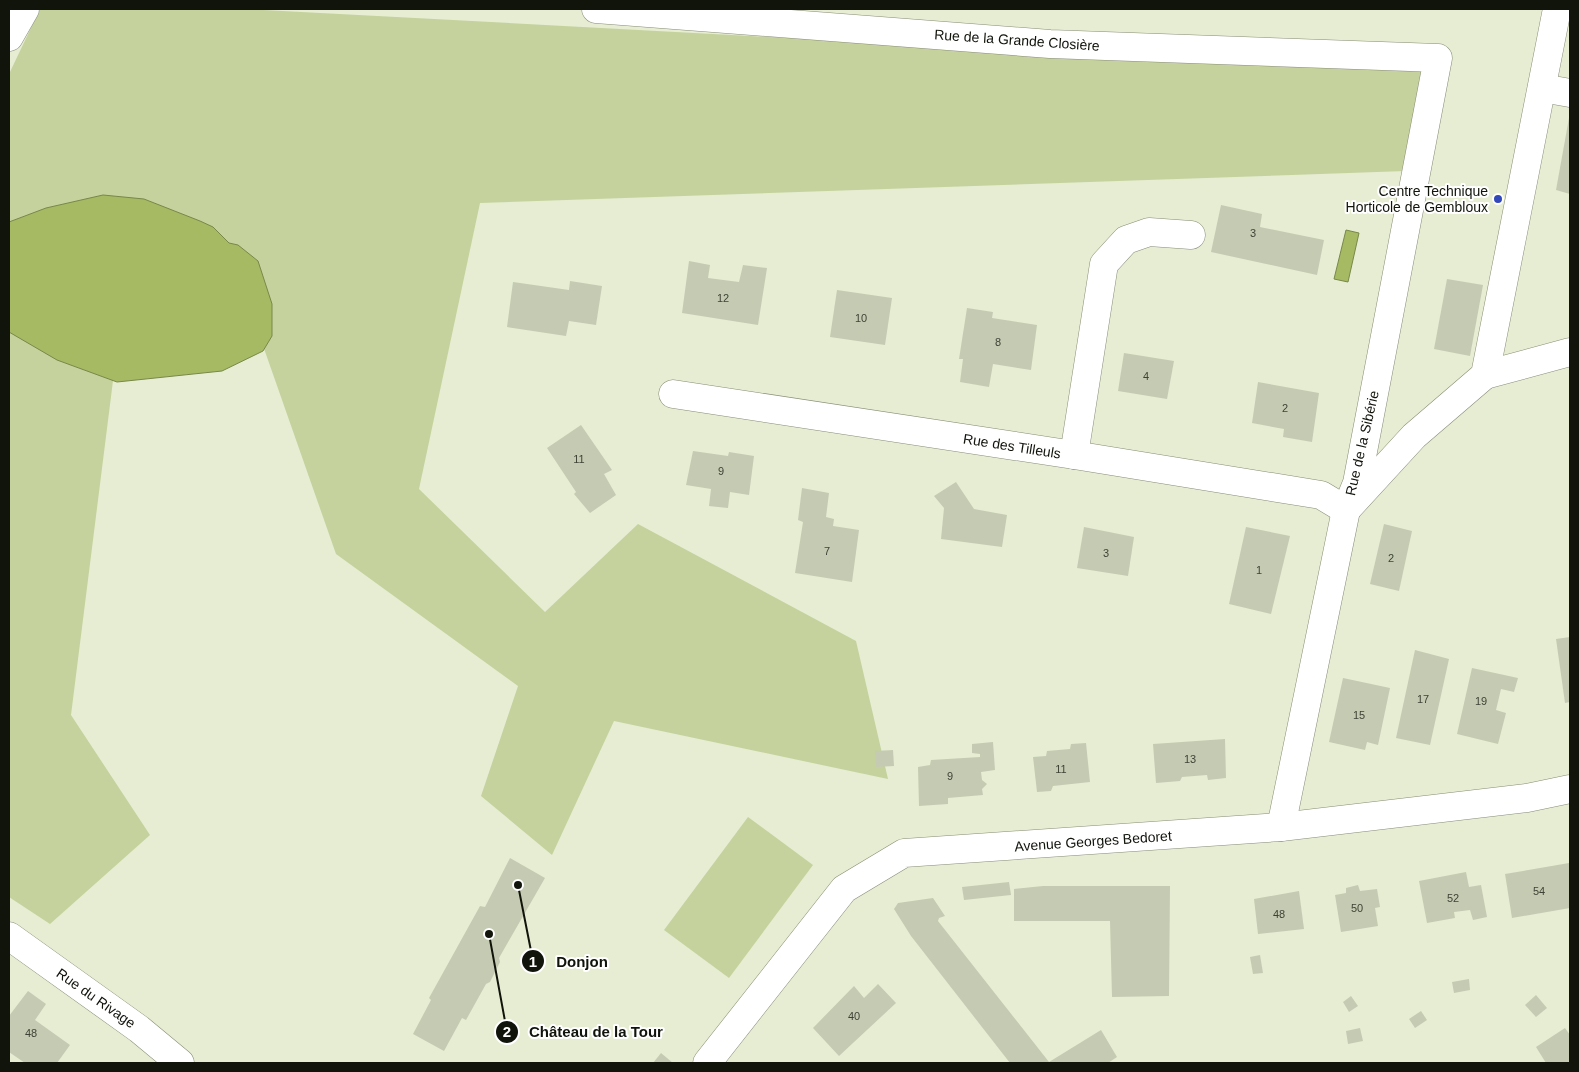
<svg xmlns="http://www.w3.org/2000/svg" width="1579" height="1072" viewBox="0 0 1579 1072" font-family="Arial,sans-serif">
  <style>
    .green { fill: #c5d29d }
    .water { fill: #a6ba63; stroke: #798849 }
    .building { fill: #c4cbb2 }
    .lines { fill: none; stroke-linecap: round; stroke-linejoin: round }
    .minor-casing { stroke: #878d76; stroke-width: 29 }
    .minor { stroke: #fff; stroke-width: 28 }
    .poi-dot { fill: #3247b8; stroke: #fff; stroke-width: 2 }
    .labels { text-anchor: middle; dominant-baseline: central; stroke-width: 4; stroke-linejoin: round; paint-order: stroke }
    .number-label { font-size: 11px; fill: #3e4235 }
    .street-label { font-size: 14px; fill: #11140b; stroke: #fff }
    .poi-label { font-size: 14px; fill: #11140b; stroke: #fff; text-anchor: end }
    .leader { fill: none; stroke: #11140b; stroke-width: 2 }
    .callout-dot { fill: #11140b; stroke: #fff; stroke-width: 2 }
    .mark-label { font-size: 15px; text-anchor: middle; font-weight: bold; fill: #fff }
    .callout-label { font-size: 15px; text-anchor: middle; font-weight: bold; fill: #11140b; stroke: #fff; stroke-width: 4; stroke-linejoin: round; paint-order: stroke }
  </style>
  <rect width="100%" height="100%" fill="#e6edd3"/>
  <g class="green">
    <polygon points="40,9 245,9 1428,72 1406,171 480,203 419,489 545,612 638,524 856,641 888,779 614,721 552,855 481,796 518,686 336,554 241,283 118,341 71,715 150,835 50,924 9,897 9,74"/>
    <polygon points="748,817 813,865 729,978 664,930"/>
  </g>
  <g class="water">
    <polygon points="103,195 144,199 200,221 213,227 229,243 238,245 258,261 272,304 272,336 263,351 222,371 117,382 57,360 9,332 9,222 46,208"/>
    <polygon points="1346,230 1359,233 1348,282 1334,279"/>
  </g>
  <g class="building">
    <polygon points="1569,118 1570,118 1570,194 1556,190"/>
    <polygon points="1221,205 1262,214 1260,227 1324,240 1317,275 1211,252"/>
    <polygon points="689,261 710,265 708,278 739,282 743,265 767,268 758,325 682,313"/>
    <polygon points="1447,279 1483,285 1470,356 1434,349"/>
    <polygon points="570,281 602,286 596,325 569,321 566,336 507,327 513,282 569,290"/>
    <polygon points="837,290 892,298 885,345 830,337"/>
    <polygon points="967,308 993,312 992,318 1037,325 1031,370 993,364 989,387 960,382 963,359 959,359"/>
    <polygon points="1124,353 1174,361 1167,399 1118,391"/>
    <polygon points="1258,382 1319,393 1312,442 1283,437 1284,429 1252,423"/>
    <polygon points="581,425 612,470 604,474 616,495 590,513 574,494 576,492 547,448"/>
    <polygon points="693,451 728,456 729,452 754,456 749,495 730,492 728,508 709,506 711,489 686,485"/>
    <polygon points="956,482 974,509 1007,515 1002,547 941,539 944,508 934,496"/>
    <polygon points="802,488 829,493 826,517 834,519 833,526 859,530 852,582 795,573 803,522 798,520"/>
    <polygon points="1384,524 1412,531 1399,591 1370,584"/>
    <polygon points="1084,527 1134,537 1128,576 1077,568"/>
    <polygon points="1246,527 1290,536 1271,614 1229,604"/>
    <polygon points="1570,637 1570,702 1565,703 1556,639"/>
    <polygon points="1415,650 1449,659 1430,745 1396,738"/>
    <polygon points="1472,668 1518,678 1514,692 1501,689 1496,710 1506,713 1498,744 1457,734"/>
    <polygon points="1343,678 1390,688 1378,745 1367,742 1365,750 1329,742"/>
    <polygon points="1225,739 1226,778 1208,780 1207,775 1182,777 1180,781 1156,783 1153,744"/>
    <polygon points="993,742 995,770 981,772 982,780 987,784 982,789 983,795 948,798 948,804 919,806 918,767 930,765 931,760 980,757 980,754 972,753 972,744"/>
    <polygon points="1086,743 1090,782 1053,786 1051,791 1037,792 1033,757 1046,756 1047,751 1070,749 1071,744"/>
    <polygon points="893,750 894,766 876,767 875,751"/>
    <polygon points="510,858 545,878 499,958 500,962 490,982 486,984 466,1020 462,1018 444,1051 413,1034 431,1000 429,998 480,906 485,907"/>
    <polygon points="1569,863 1570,908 1512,918 1505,874"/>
    <polygon points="1466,872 1469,887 1481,885 1487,917 1473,920 1470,910 1454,912 1455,918 1427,923 1419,881"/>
    <polygon points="1009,882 1011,895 964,900 962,887"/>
    <polygon points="1358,885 1360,891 1377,889 1380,907 1375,908 1378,926 1341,932 1335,895 1346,893 1346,888"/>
    <polygon points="1043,886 1170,886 1169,996 1112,997 1110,921 1014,921 1014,889"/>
    <polygon points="1299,891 1304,929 1258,934 1254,899"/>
    <polygon points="933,898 945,916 939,918 938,921 1049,1062 1101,1030 1117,1057 1108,1063 1010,1063 911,936 894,909 898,903"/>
    <polygon points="1260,955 1263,973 1253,974 1250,957"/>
    <polygon points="1469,979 1470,990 1454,993 1452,982"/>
    <polygon points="878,984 896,1003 839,1056 813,1028 854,986 864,998"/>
    <polygon points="28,991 46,1004 35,1020 70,1045 57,1063 25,1063 9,1052 9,1016"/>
    <polygon points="1536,995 1547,1008 1536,1017 1525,1005"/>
    <polygon points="1351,996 1358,1006 1349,1012 1343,1002"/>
    <polygon points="1421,1011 1427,1020 1415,1028 1409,1019"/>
    <polygon points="1360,1028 1363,1041 1348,1044 1346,1031"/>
    <polygon points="1565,1028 1570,1035 1570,1063 1546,1063 1536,1047"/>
    <polygon points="661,1053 673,1063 653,1063"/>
  </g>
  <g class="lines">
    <defs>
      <g id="minor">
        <polyline points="596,9 1050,44 1438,58 1357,483 1346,510 1281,827"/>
        <polyline points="9,37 25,9"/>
        <polyline points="1542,88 1570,93"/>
        <polyline points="1485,375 1570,352"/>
        <polyline points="673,394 1074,455 1321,495 1346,510 1414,436 1485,375 1557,9"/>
        <polyline points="1074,455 1104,264 1126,240 1149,232 1191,235"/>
        <polyline points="9,936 139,1029 180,1063"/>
        <polyline points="707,1063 844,889 904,853 1281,827 1527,798 1570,789"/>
      </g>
    </defs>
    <use href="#minor" class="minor-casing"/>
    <use href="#minor" class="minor"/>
  </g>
  <circle class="poi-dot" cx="1498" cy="199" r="5"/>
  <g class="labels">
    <g class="number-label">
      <text x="1253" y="233">3</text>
      <text x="723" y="298">12</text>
      <text x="861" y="318">10</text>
      <text x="998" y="342">8</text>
      <text x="1146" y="376">4</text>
      <text x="1285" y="408">2</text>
      <text x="579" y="459">11</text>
      <text x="721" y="471">9</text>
      <text x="827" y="551">7</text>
      <text x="1106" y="553">3</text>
      <text x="1391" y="558">2</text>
      <text x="1259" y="570">1</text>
      <text x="1423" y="699">17</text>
      <text x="1481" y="701">19</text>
      <text x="1359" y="715">15</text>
      <text x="1190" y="759">13</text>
      <text x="1061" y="769">11</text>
      <text x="950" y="776">9</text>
      <text x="1539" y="891">54</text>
      <text x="1453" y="898">52</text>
      <text x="1357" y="908">50</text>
      <text x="1279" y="914">48</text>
      <text x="854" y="1016">40</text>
      <text x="31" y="1033">48</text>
    </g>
    <g class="street-label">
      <text transform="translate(1017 40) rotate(4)">Rue de la Grande Closière</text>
      <text transform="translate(1362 443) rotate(-77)">Rue de la Sibérie</text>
      <text transform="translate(1012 446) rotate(9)">Rue des Tilleuls</text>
      <text transform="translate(1093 841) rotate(-4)">Avenue Georges Bedoret</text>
      <text transform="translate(96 998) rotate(35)">Rue du Rivage</text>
    </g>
    <g class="poi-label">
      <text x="1488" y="191">Centre Technique<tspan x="1488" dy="16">Horticole de Gembloux</tspan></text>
    </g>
  </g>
  <path class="leader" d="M518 885L533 961M489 934L507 1032"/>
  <g class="callout-dot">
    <circle cx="518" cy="885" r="5"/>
    <circle cx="489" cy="934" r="5"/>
    <circle cx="533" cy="961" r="12"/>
    <circle cx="507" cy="1032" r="12"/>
  </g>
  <g class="mark-label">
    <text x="533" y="967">1</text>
    <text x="507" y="1037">2</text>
  </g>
  <g class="callout-label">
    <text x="582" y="967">Donjon</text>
    <text x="596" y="1037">Château de la Tour</text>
  </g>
  <rect width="1579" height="1072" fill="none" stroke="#11140b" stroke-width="20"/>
</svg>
